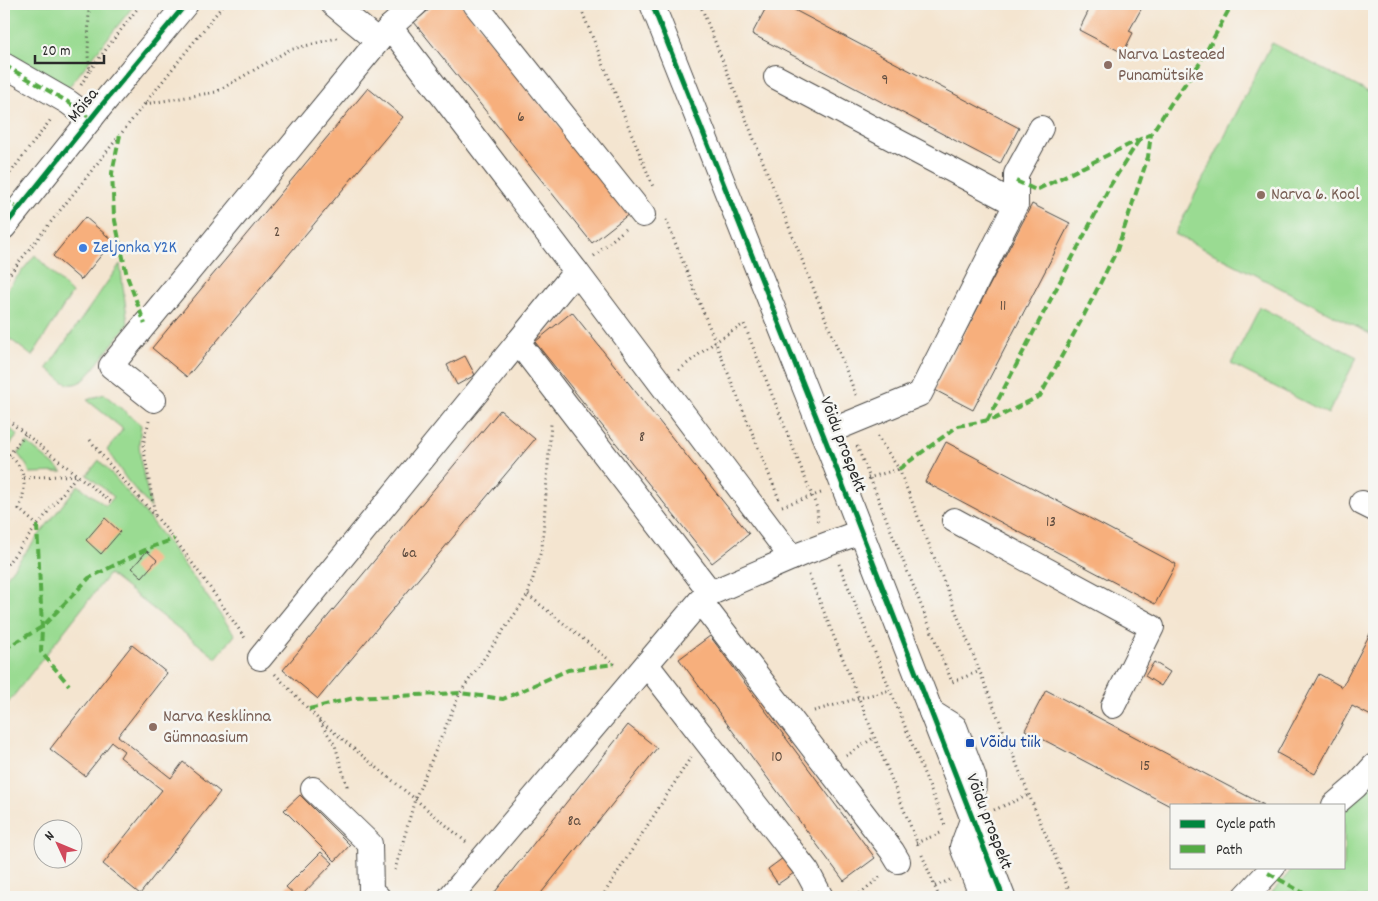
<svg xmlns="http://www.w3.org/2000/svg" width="1378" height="901" viewBox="0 0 1378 901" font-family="Dekko,sans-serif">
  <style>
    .green { fill: #9adb92; stroke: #62835e }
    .building { fill: #f7af7b }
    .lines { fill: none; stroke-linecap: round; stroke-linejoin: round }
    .minor-casing { stroke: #494744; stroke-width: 26 }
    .path { stroke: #494744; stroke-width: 3; stroke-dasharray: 1 4; stroke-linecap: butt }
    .minor { stroke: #fff; stroke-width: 24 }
    .quiet { stroke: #54ab44; stroke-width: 4; stroke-dasharray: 8 4; stroke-linecap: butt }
    .cycleway-casing { stroke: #f6f6f2; stroke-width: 8 }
    .cycleway { stroke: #00873e; stroke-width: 5 }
    .education-dot { fill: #8d6e63; stroke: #f6f6f2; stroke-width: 2 }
    .shop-dot { fill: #3f7fe0; stroke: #f6f6f2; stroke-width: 2 }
    .transit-dot { fill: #1a4fb4; stroke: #f6f6f2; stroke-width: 2 }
    .labels { text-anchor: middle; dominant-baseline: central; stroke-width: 5; stroke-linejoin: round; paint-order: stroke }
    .number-label { font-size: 15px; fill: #5e4c3f }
    .education-label { font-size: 18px; fill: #785e54; stroke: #f6f6f2; text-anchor: start }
    .street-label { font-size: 18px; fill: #2b2b2b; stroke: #f6f6f2 }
    .shop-label { font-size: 18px; fill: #366cbe; stroke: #f6f6f2; text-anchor: start }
    .transit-label { font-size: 18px; fill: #164399; stroke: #f6f6f2; text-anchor: start }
  </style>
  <rect width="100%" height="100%" fill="#f6f6f2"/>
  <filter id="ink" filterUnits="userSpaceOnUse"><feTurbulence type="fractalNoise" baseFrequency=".02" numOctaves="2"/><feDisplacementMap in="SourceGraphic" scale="10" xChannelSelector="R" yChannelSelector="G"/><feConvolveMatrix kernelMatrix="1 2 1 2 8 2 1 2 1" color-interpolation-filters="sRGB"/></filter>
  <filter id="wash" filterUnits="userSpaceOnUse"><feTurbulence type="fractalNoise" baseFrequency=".0096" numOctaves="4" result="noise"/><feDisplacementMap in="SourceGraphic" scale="20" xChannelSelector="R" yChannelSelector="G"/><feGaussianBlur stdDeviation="1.12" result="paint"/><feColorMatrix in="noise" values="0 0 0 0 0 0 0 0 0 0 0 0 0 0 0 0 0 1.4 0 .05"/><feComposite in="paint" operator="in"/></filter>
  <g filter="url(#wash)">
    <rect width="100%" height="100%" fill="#f4e5d0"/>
    <g class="green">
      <polygon points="4,4 135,4 68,88 4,50"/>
      <polygon points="1272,43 1374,95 1374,336 1175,234"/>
      <polygon points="35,255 72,293 32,356 10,339 4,346 4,293"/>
      <path d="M 120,264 L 128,324 L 85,379 C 67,391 62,380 47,368 Z"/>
      <polygon points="1260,307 1357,357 1328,414 1231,364"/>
      <polygon points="104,394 141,425 139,444 141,463 151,508 127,480 107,450 123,429 87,400"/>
      <polygon points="4,424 18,435 9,446 4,444"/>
      <polygon points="27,443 63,472 30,473 27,466 18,454"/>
      <path d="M 99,460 C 150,514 192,576 235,635 L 216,658 L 109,574 L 4,708 L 4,580 L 78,485 L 106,506 L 114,497 L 87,475 Z"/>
      <polygon points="1374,772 1374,897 1268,897 1294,867 1344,867 1344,807"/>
    </g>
    <g id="blocks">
      <g class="building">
        <polygon points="436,4 461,4 629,214 592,243 414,22"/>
        <polygon points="768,4 783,4 1019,128 1000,164 752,34"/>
        <polygon points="1092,4 1144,4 1129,31 1133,33 1123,53 1079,30"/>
        <polygon points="368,88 403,117 187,377 152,348"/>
        <polygon points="1032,204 1070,223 973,410 935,390"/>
        <polygon points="85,217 113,241 81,280 53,256"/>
        <polygon points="572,312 749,534 712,563 535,342"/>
        <polygon points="465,356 475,375 457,385 447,365"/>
        <polygon points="500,410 535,439 318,699 283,670"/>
        <polygon points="946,442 1176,564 1155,604 925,482"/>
        <polygon points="105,518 120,532 101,554 86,540"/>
        <polygon points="147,551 157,560 142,577 132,568"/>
        <polygon points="1374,626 1374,714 1373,717 1352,706 1315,774 1277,753 1319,674 1342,687"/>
        <polygon points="710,636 875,858 844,881 679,659"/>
        <polygon points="132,645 167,673 118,736 171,778 183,762 220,792 140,894 103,864 162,790 120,757 124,751 112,742 85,776 50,749"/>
        <polygon points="1154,662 1170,672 1161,686 1145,676"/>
        <polygon points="1046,690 1264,805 1172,805 1172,807 1025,730"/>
        <polygon points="628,725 657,748 538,897 491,897"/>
        <polygon points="300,795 350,845 335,861 284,810"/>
        <polygon points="321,852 333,863 300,897 297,897 286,887"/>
        <polygon points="783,858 794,873 778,884 768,869"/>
      </g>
    </g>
  </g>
  <g filter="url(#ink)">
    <use href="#blocks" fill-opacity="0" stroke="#494744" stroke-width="1"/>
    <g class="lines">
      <defs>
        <g id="minor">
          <polyline points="333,4 378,41"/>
          <polyline points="475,4 643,215"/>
          <polyline points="652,4 823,434 1003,897"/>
          <polyline points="4,65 68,102 91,119"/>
          <polyline points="776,77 1016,204"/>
          <polyline points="4,227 101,106 186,4"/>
          <polyline points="576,271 792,558"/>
          <polyline points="518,342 711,593"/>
          <polyline points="154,400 111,366 378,41 390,27 416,4"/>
          <polyline points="823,434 920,394 1016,204 1016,174 1041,128"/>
          <polyline points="1362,503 1374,509"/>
          <polyline points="954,520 1152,627 1113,706"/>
          <polyline points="700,601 892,851 898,861"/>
          <polyline points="260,658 576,271 390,27"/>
          <polyline points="647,665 807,871 821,897"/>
          <polyline points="931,712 955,727 974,777 972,820 962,847 982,897"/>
          <polyline points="313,789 370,844 371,891 378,897"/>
          <polyline points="1334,805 1355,787 1374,766"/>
          <polyline points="450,897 700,601 711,593 801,554 860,532"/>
          <polyline points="1245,897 1273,867"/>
        </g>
      </defs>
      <use href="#minor" class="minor-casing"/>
      <g class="path">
        <polyline points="579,4 654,189"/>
        <polyline points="700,4 856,395"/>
        <polyline points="90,70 141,4"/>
        <polyline points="81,85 90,70 88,56 89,4"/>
        <polyline points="145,104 216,92 289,50 337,38"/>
        <polyline points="4,181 52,118"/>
        <polyline points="666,220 779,499"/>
        <polyline points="594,256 625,229"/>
        <polyline points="4,281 224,4"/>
        <polyline points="679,370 715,342 744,324 817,508 818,519 816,524"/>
        <polyline points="4,417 111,502"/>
        <polyline points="149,421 143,445 155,515"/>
        <polyline points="877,436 899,469 1029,795 1072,897"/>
        <path d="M 90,440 C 116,475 148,505 174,539 C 199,571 222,605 245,638"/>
        <polyline points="857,446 952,682 980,671"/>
        <path d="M 4,451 C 26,466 28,485 19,509 L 37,525"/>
        <polyline points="9,455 25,434"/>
        <polyline points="24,478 76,475"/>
        <polyline points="868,478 899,469"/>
        <polyline points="782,506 821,493"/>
        <polyline points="839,564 945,825"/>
        <polyline points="4,568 77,475"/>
        <polyline points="809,575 919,847"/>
        <polyline points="528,595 617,666"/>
        <polyline points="275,674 317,718 335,745 347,786 346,789"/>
        <polyline points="814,711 859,698 891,690"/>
        <polyline points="319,720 415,799 466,842"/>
        <polyline points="846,756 875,737"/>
        <polyline points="994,810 1029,795"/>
        <polyline points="916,843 943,832"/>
        <polyline points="922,855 939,897"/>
        <polyline points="395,870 415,799 460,693 528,595 542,548 551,424"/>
        <polyline points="935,886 950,880"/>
        <polyline points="602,897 691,757"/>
        <polyline points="856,897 881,876"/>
      </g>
      <use href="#minor" class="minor"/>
      <g class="quiet">
        <polyline points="4,65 68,102 91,119"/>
        <polyline points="120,135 112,173 114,216 127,276 145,324"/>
        <polyline points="1016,181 1036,190 1151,134 1172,102 1200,63 1232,4"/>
        <polyline points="4,199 19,209"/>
        <polyline points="987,421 1110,186 1139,140"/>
        <polyline points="899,469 958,426 994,419 1040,396 1083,317 1117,250 1148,157 1151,134"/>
        <polyline points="37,525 42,627 41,652 69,685"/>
        <polyline points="4,649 42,627 89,578 149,548 174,539"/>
        <polyline points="309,709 354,698 460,693 503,699 568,670 614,664"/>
        <polyline points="1268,873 1307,895 1317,897"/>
      </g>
      <defs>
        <g id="cycleway">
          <polyline points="652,4 823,434 1003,897"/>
          <polyline points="4,227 101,106 186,4"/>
        </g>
      </defs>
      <use href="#cycleway" class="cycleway-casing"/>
      <use href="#cycleway" class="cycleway"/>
    </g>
  </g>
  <g class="education-dot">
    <circle cx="1108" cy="65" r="5"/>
    <circle cx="1261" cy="195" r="5"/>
    <circle cx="153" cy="727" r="5"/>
  </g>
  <circle class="shop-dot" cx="83" cy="248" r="5"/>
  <rect class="transit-dot" x="965" y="738" width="10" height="10" rx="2.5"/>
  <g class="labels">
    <g class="number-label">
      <text x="885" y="81">9</text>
      <text x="521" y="118">6</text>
      <text x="277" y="233">2</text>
      <text x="1003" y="307">11</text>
      <text x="642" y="438">8</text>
      <text x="1051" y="523">13</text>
      <text x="409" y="554">6a</text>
      <text x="777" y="758">10</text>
      <text x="1145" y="767">15</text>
      <text x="574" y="822">8a</text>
    </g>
    <g class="education-label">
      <text x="1118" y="55">Narva Lasteaed<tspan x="1118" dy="21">Punamütsike</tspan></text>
      <text x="1271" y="195">Narva 6. Kool</text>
      <text x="163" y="717">Narva Kesklinna<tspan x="163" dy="21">Gümnaasium</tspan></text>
    </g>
    <g class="street-label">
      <text transform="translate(84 106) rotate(-51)">Mõisa</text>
      <text transform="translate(842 445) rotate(69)">Võidu prospekt</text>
      <text transform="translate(988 822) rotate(69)">Võidu prospekt</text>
    </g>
    <g class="shop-label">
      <text x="93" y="248">Zeljonka Y2K</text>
    </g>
    <g class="transit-label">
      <text x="980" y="743">Võidu tiik</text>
    </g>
  </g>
  <rect width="1378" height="901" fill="none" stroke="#f6f6f2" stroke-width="20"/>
  <rect x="1170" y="804" width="175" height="65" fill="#f6f6f2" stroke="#a5a5a2"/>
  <rect x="1180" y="820" width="25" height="8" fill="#00873e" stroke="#a5a5a2"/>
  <text x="1216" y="828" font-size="15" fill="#2b2b2b">Cycle path</text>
  <rect x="1180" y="845" width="25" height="8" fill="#54ab44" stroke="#a5a5a2"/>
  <text x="1216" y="854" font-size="15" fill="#2b2b2b">Path</text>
  <g transform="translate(58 844) rotate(314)"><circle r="24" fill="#f6f6f2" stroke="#a5a5a2"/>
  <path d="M0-4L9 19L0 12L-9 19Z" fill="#d1495b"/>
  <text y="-8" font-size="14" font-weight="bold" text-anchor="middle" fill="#2b2b2b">N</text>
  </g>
  <path d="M35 55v8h69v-8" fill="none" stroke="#2b2b2b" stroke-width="2.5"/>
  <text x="42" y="55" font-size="15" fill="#2b2b2b" stroke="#f6f6f2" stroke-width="4" paint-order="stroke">20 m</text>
</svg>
